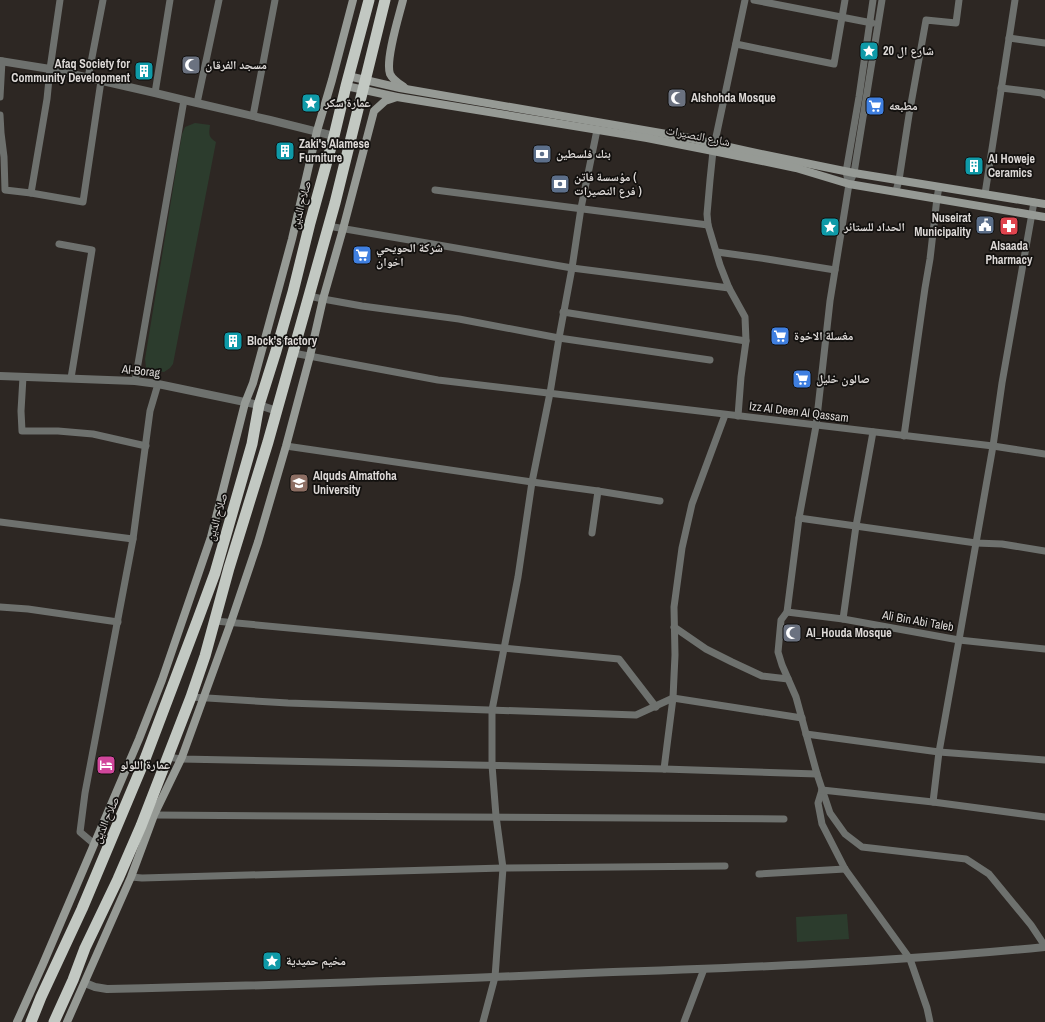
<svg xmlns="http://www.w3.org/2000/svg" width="1045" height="1022" viewBox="0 0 1045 1022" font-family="'Archivo Narrow','Noto Naskh Arabic',sans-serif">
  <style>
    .green { fill: #2c3c2d }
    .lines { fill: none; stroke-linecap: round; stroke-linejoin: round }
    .minor { stroke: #6e716e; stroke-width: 7 }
    .tertiary { stroke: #6e716e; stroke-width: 8 }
    .secondary { stroke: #969a95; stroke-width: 8 }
    .trunk { stroke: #c2c8c2; stroke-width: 11 }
    .labels { text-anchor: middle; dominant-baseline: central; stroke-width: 3.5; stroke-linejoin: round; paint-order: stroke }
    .poi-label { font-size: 12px; font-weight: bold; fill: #ddd9d7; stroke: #13110f; text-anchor: start }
    .street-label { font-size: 12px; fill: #ddd9d7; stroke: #13110f }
  </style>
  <rect width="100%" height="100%" fill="#2d2723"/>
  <g class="green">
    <path d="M 195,123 L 210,125 C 209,134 208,137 216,142 L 173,364 L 170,368 L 164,372 L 151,370 L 146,368 L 145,359 L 182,134 L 185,127 Z"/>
    <polygon points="847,914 849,939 797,942 796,917"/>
  </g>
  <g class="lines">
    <g class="minor">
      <polyline points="754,0 872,23"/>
      <polyline points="882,0 854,173 849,184 830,301 816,426 799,518 787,612 781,620 778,652 782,665 796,697 817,774 830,813 845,834 862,847 966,859 989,874 1031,925 1045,946"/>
      <polyline points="1009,38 1045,43"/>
      <polyline points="736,44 834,64 845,0"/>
      <polyline points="88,78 103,0"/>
      <polyline points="1001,88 1042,93 1045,95"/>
      <polyline points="155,93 170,0"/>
      <polyline points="0,97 2,61"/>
      <polyline points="197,103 219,0"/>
      <polyline points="0,115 1,133 4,157 5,190 31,193 83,202 101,81"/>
      <polyline points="253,116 275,0"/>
      <polyline points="849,184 846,172 859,97 873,0"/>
      <polyline points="435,190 708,225"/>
      <polyline points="896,191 899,180 909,115 926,20 956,23 959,0"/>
      <polyline points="31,193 47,99 50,69 60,0"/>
      <polyline points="985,194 1015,0"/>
      <polyline points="328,226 572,268 729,288"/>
      <polyline points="59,244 92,250 71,378"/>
      <polyline points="717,252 767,259 835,270"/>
      <polyline points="309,296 323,299 362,306 459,319 559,338 710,360"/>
      <polyline points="563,312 746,341"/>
      <polyline points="293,353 438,380 993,446 1045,454"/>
      <polyline points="23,377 21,411 22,431 58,431 93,434 146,446"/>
      <polyline points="135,381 184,100"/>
      <polyline points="738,416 741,377 746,341 745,317 729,288 720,265 708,225 707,214 710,180 713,151 745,0"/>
      <polyline points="904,436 925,288 930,259 937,198 939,187"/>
      <polyline points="286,446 532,482 598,491 660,501"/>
      <polyline points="799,518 976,543 1002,544 1045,551"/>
      <polyline points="0,522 133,539"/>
      <polyline points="592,533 598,491"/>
      <polyline points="0,607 28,609 118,622"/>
      <polyline points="787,612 843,619 959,640 1045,649"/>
      <polyline points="843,619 856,526 873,432"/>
      <polyline points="215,621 619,659 656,707"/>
      <polyline points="674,627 706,649 732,662 762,676 788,679"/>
      <polyline points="191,697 288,703 636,715 673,698 802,718"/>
      <polyline points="806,734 939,752 1045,760"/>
      <polyline points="168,757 181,759 664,769 817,774"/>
      <polyline points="664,769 673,698 675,655 674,607 682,548 692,504 725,415"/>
      <polyline points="822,790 818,803 822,824 845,869 910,959 927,1008 930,1022"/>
      <polyline points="822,790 933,802 1045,817"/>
      <polyline points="933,802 939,752 959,640 993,446 1002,383 1034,202"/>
      <polyline points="154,815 784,819"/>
      <polyline points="93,843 80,832 85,793 133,539 150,411 158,384"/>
      <polyline points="759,874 845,869"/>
      <polyline points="131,877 142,878 503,868 725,866"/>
      <polyline points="483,1022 495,977 503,868 496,816 492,765 492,710 518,577 532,482 550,393 559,338 572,268 581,208 597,130"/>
      <polyline points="684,1022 704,969"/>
    </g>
    <g class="tertiary">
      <polyline points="0,61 50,69 155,93 184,100 270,120 334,136"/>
      <polyline points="0,376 135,381 158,384 259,405 277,411"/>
      <path d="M 85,983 L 95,987 L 107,989 C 267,986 428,980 588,973 C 741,968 893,962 1045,947"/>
    </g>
    <g class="secondary">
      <path d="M 403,0 C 399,16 385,60 390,74 C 393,80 398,83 404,87"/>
      <polyline points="348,76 400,88 684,137 747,151 854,173 1045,204"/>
      <polyline points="346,86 397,97 647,138 713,151 796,168 849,184 1045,217"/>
      <polyline points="17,1022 43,964 139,739 162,680 211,537 245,403 253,383 292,239 317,131 332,80 353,0"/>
      <polyline points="67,1022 131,877 154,815 182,757 231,622 258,542 286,446 310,356 323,299 343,229 374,111 385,101 397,97"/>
    </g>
    <g class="trunk">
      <polyline points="31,1022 41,997 82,909 145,759 198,619 215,573 252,444 259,405 276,351 293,292 310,223 334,136 346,86 369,0"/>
      <polyline points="54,1022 73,980 85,948 118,879 141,826 191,697 205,656 229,568 268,442 335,203 385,0"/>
    </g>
  </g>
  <defs>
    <symbol id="sight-square" viewBox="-11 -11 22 22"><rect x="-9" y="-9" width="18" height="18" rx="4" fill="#0f9aa8" stroke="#13110f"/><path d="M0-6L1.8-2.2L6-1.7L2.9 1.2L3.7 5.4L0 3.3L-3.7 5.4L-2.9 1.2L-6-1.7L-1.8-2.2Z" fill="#fff"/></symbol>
    <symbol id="mosque-square" viewBox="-11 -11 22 22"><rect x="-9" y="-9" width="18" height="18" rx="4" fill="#6b7280" stroke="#13110f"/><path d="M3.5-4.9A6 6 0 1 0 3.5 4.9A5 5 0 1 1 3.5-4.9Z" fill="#fff"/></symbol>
    <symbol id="building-square" viewBox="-11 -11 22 22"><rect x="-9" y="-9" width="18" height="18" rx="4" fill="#0f9aa8" stroke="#13110f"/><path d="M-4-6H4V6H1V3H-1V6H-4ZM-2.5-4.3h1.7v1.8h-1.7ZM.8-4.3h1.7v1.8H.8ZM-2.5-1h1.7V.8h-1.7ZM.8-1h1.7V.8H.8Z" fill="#fff"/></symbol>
    <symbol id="supermarket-square" viewBox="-11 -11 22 22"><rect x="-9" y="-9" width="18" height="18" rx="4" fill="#3f7fe0" stroke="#13110f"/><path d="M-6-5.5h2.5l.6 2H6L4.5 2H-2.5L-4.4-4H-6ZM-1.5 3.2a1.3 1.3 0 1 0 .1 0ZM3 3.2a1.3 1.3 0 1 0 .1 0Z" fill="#fff"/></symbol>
    <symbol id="bank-square" viewBox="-11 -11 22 22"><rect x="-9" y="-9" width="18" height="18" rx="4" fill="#5c6f8a" stroke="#13110f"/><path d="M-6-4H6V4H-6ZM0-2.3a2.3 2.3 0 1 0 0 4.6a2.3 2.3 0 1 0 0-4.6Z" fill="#fff"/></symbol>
    <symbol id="civic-square" viewBox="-11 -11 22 22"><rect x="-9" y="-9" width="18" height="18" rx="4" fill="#5c6f8a" stroke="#13110f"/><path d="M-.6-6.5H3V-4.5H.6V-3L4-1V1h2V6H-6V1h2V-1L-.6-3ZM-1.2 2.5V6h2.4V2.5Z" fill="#fff"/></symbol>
    <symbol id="pharmacy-square" viewBox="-11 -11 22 22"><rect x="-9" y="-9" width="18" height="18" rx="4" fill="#e0444e" stroke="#13110f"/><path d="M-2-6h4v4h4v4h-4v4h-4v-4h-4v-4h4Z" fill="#fff"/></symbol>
    <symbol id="university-square" viewBox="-11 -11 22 22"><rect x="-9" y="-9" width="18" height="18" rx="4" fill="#8d6e63" stroke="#13110f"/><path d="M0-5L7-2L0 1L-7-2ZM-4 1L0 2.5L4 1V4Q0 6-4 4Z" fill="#fff"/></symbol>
    <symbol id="hotel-square" viewBox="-11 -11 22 22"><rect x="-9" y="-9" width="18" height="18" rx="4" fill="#d1479c" stroke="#13110f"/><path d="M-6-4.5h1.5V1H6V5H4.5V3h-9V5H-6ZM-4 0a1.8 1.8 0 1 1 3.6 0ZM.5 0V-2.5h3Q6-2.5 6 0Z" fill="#fff"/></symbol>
  </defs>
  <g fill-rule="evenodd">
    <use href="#sight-square" x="858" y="40" width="22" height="22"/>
    <use href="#mosque-square" x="180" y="54" width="22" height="22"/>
    <use href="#building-square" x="133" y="60" width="22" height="22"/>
    <use href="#mosque-square" x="666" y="87" width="22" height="22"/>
    <use href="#sight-square" x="300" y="92" width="22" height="22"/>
    <use href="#supermarket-square" x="864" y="95" width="22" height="22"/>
    <use href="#building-square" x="274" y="140" width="22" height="22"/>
    <use href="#bank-square" x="531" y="143" width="22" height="22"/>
    <use href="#building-square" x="963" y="155" width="22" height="22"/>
    <use href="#bank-square" x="549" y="173" width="22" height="22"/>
    <use href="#civic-square" x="974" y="214" width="22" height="22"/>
    <use href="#pharmacy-square" x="998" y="215" width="22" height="22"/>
    <use href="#sight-square" x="819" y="216" width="22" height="22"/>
    <use href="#supermarket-square" x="351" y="244" width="22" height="22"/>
    <use href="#supermarket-square" x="769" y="325" width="22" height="22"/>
    <use href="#building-square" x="222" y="330" width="22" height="22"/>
    <use href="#supermarket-square" x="791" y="368" width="22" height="22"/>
    <use href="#university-square" x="288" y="472" width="22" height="22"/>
    <use href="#mosque-square" x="781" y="622" width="22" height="22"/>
    <use href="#hotel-square" x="95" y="754" width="22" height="22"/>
    <use href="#sight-square" x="261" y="950" width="22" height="22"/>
  </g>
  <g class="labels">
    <g class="poi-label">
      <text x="883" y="51">شارع ال 20</text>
      <text x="130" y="64" text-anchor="end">Afaq Society for<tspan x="130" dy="14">Community Development</tspan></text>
      <text x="205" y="65">مسجد الفرقان</text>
      <text x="691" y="98">Alshohda Mosque</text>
      <text x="325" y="103">عمارة سكر</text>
      <text x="889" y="106">مطبعه</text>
      <text x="299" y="144">Zaki's Alamese<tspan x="299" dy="14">Furniture</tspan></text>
      <text x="556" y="154">بنك فلسطين</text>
      <text x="988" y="159">Al Howeje<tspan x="988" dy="14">Ceramics</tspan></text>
      <text x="574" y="177">مؤسسة فاتن (<tspan x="574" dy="14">فرع النصيرات )</tspan></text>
      <text x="971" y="218" text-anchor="end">Nuseirat<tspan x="971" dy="14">Municipality</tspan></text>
      <text x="844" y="227">الحداد للستائر</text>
      <text x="1009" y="246" text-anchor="middle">Alsaada<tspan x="1009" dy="14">Pharmacy</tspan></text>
      <text x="376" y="248">شركة الحويحي<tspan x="376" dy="14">اخوان</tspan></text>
      <text x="794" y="336">مغسلة الاخوة</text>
      <text x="247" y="341">Block's factory</text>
      <text x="816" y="379">صالون خليل</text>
      <text x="313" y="476">Alquds Almatfoha<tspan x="313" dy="14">University</tspan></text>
      <text x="806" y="633">Al_Houda Mosque</text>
      <text x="120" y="765">عمارة اللولو</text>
      <text x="286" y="961">مخيم حميدية</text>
    </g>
    <g class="street-label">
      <text transform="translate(698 136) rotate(11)">شارع النصيرات</text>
      <text transform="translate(301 205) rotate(-75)">صلاح الدين</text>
      <text transform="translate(141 371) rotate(6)">Al-Borag</text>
      <text transform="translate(799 412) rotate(7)">Izz Al Deen Al Qassam</text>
      <text transform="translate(217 517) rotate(-74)">صلاح الدين</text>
      <text transform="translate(918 621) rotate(10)">Ali Bin Abi Taleb</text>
      <text transform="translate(106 820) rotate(-67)">صلاح الدين</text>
    </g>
  </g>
</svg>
